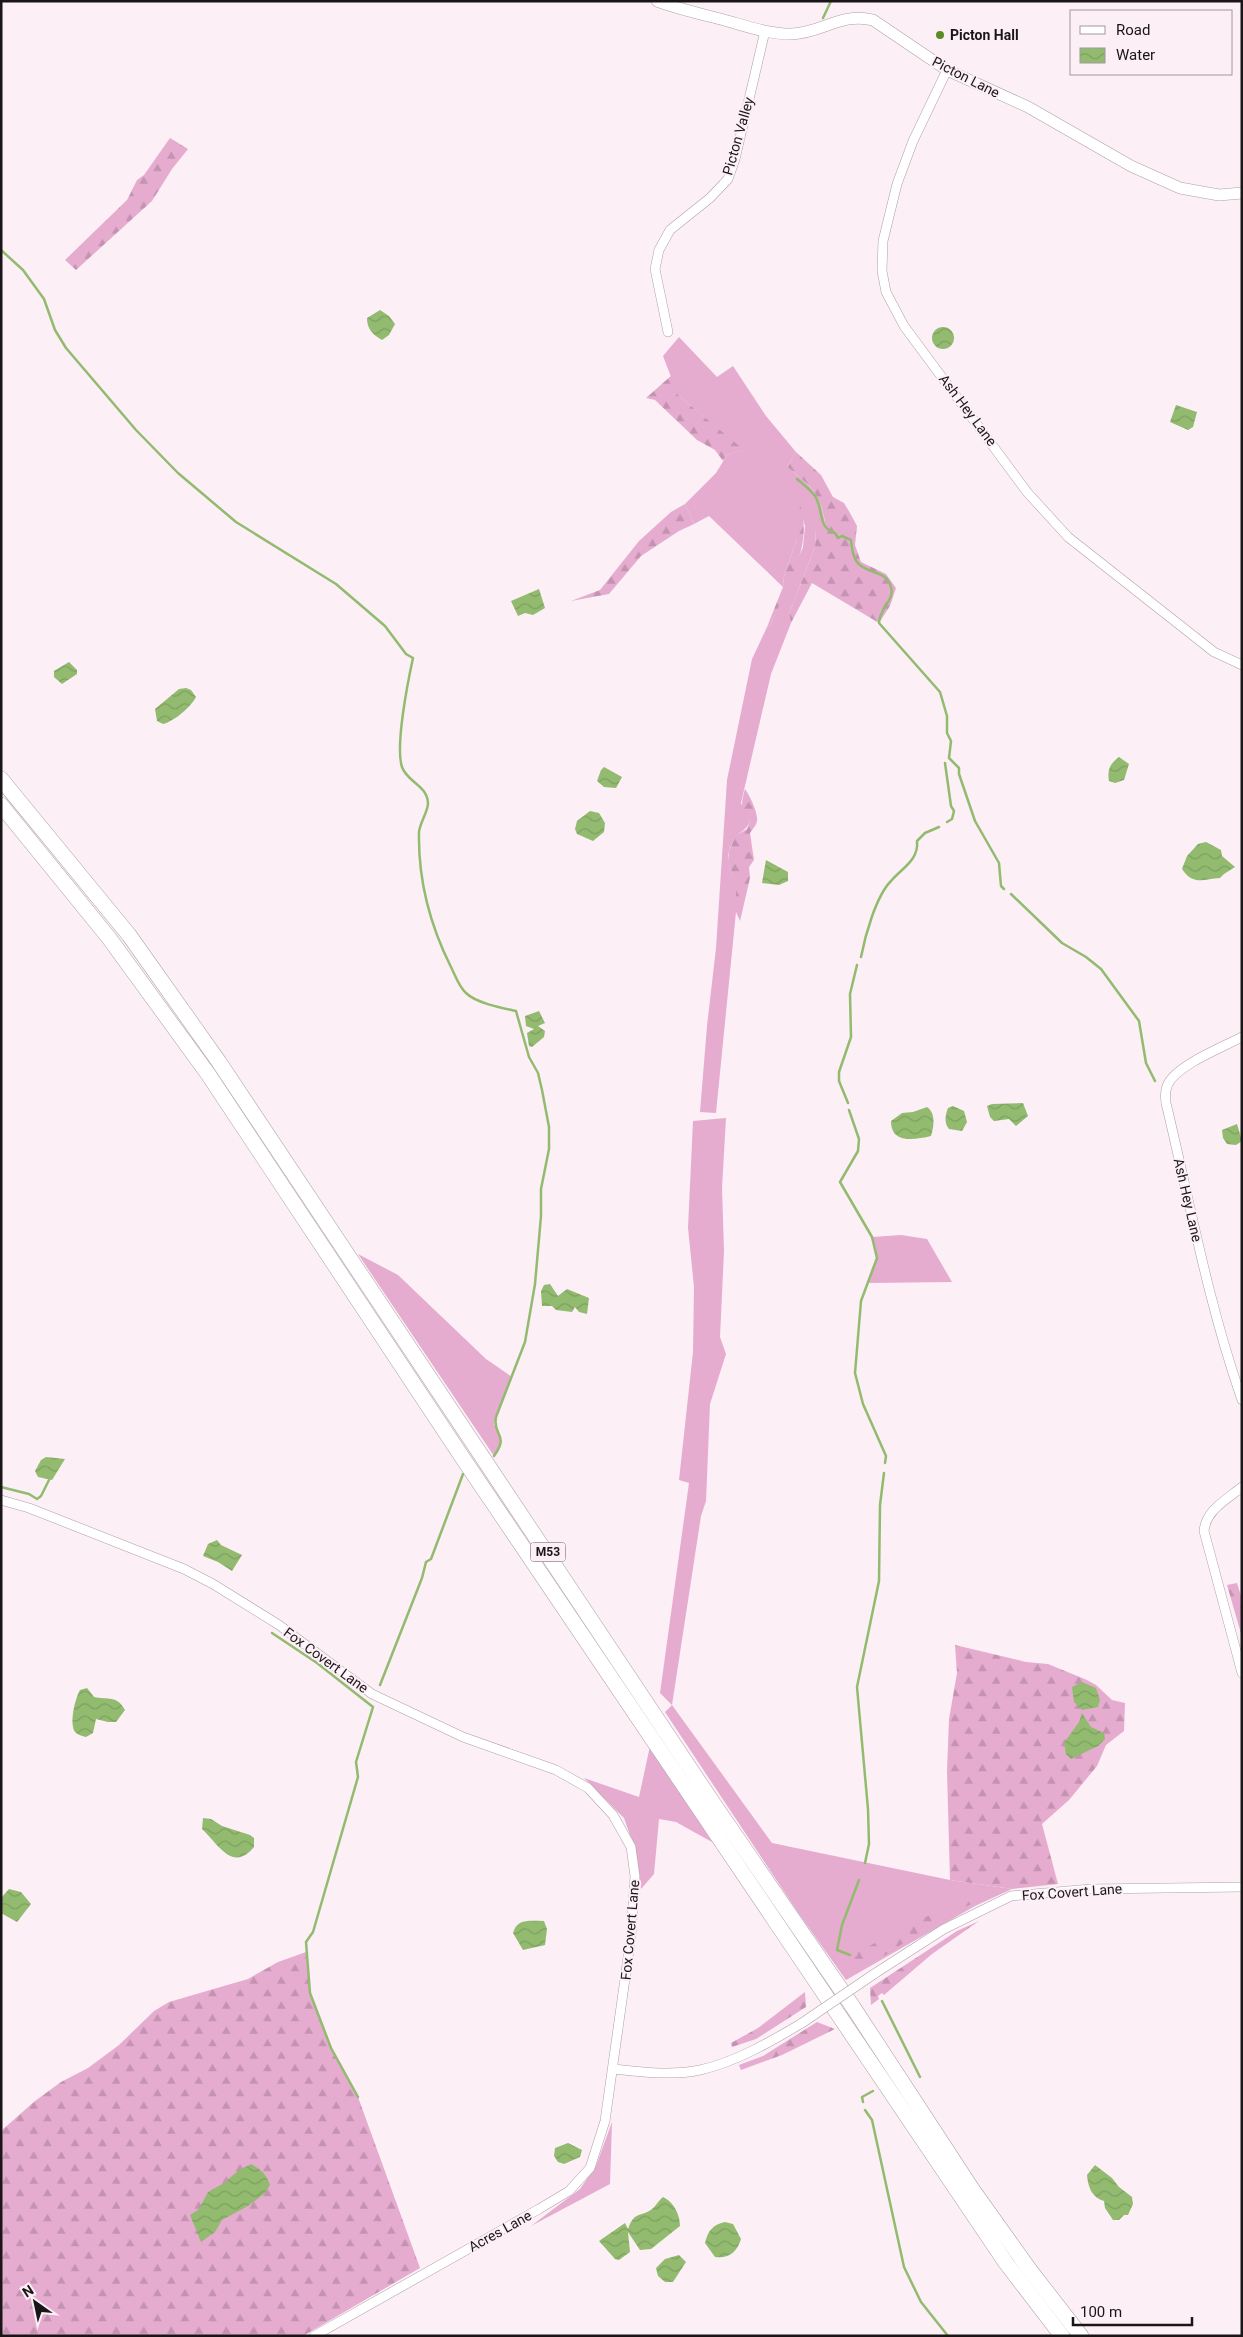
<svg xmlns="http://www.w3.org/2000/svg" width="1243" height="2337" viewBox="0 0 1243 2337" font-family="Roboto,sans-serif">
  <style>
    .grass { fill: #e5accf }
    .forest { fill: url(#forest-firs) }
    .water { fill: url(#water-waves) }
    .lines { fill: none; stroke-linecap: round; stroke-linejoin: round }
    .stream { stroke: #92bb6f; stroke-width: 2.5 }
    .street-casing { stroke: #aca0a7; stroke-width: 10 }
    .secondary-casing { stroke: #aca0a7; stroke-width: 12 }
    .highway-casing { stroke: #aca0a7; stroke-width: 16 }
    .street { stroke: #fff; stroke-width: 9 }
    .secondary { stroke: #fff; stroke-width: 11 }
    .highway { stroke: #fff; stroke-width: 15 }
    .street-bridge-casing { stroke: #aca0a7; stroke-width: 10; stroke-linecap: butt }
    .street-bridge { stroke: #fff; stroke-width: 9 }
    .poi-dot { fill: #5a8c23; stroke: #fceff6; stroke-width: 2 }
    .labels { text-anchor: middle; dominant-baseline: central; stroke-width: 4; stroke-linejoin: round; paint-order: stroke }
    .shield { fill: #fceff6; stroke: #5e575b; stroke-width: 1 }
    .shield-label { font-size: 12px; font-weight: bold; fill: #1a1618 }
    .poi-label { font-size: 14px; font-weight: bold; fill: #1a1618; stroke: #fceff6; text-anchor: start }
    .street-label { font-size: 14px; fill: #1a1618; stroke: #fceff6 }
  </style>
  <defs>
    <pattern id="forest-firs" width="22" height="20" patternUnits="userSpaceOnUse" patternTransform="scale(1.25)"><rect width="22" height="20" fill="#e5accf"/><path d="M5 1l3.5 6h-7zM16 11l3.5 6h-7z" fill="#c493b1"/></pattern>
    <pattern id="water-waves" width="16" height="10" patternUnits="userSpaceOnUse" patternTransform="scale(1.25)"><rect width="16" height="10" fill="#92bb6f"/><path d="M0 5q4-4 8 0t8 0" fill="none" stroke="#7da05f"/></pattern>
  </defs>
  <rect width="100%" height="100%" fill="#fceff6"/>
  <g class="grass">
    <path d="M 679,337 L 717,377 L 733,366 L 766,416 L 796,452 L 787,467 C 813,487 821,495 826,529 L 816,529 L 815,547 L 789,614 L 791,623 L 771,674 L 741,803 L 750,822 C 746,831 738,832 734,839 C 723,860 730,865 736,884 C 738,892 736,903 736,912 L 716,1113 L 700,1112 L 707,1026 L 716,948 L 727,780 L 752,659 L 767,627 L 771,624 L 803,547 L 805,526 L 797,499 L 797,539 L 784,576 L 783,587 L 709,516 L 694,524 L 685,504 L 716,473 L 727,455 L 743,450 L 678,395 L 663,356 Z"/>
    <polygon points="726,1118 722,1188 724,1251 720,1337 726,1354 710,1404 706,1501 701,1516 672,1705 772,1843 950,1880 1012,1889 975,1906 846,1980 799,1914 665,1712 672,1705 660,1693 689,1483 679,1480 693,1352 694,1287 688,1228 693,1121"/>
    <polygon points="901,1235 927,1239 952,1282 867,1283 877,1258 872,1237"/>
    <path d="M 358,1254 L 398,1275 L 486,1359 L 512,1377 L 494,1424 C 502,1437 503,1444 494,1456 Z"/>
    <polygon points="650,1746 712,1842 676,1822 659,1819 654,1874 641,1889 636,1852 624,1818 584,1778 639,1797"/>
    <polygon points="612,2122 610,2184 531,2226 580,2189 596,2166"/>
  </g>
  <g class="forest">
    <polygon points="170,138 188,149 172,169 152,201 76,270 65,260 127,200 137,180 144,175"/>
    <polygon points="672,375 678,395 744,450 727,455 723,461 715,450 697,440 655,400 646,398"/>
    <path d="M 796,452 L 821,475 L 833,497 L 844,503 L 850,513 L 857,526 L 855,545 L 861,562 L 886,574 L 896,588 L 890,606 L 879,623 L 812,583 L 791,623 L 789,614 L 815,547 L 816,529 L 826,528 C 821,495 813,487 787,467 Z"/>
    <path d="M 797,497 C 817,540 788,584 771,624 L 767,627 L 783,587 L 784,576 L 797,539 Z"/>
    <polygon points="685,504 694,524 679,531 641,556 609,594 571,601 600,590 639,541 671,512"/>
    <path d="M 745,789 C 749,794 757,811 757,818 C 758,824 753,828 750,833 L 754,860 L 749,867 L 750,878 L 740,921 L 736,912 L 736,885 L 728,862 L 729,851 L 735,836 L 747,829 L 750,822 C 740,811 741,803 745,789 Z"/>
    <polygon points="1237,1583 1242,1599 1242,1637 1227,1585"/>
    <polygon points="955,1645 1026,1662 1048,1664 1087,1680 1096,1685 1112,1700 1125,1703 1124,1731 1106,1745 1097,1766 1069,1800 1042,1824 1058,1884 1012,1889 950,1880 947,1771 949,1719 957,1673"/>
    <polygon points="968,1895 972,1904 948,1914 861,1971 841,1963 850,1958 852,1959 858,1955 857,1953 907,1925 949,1907"/>
    <polygon points="979,1921 932,1954 884,1995 882,1993 878,1996 879,1999 871,2005 870,1988 957,1931"/>
    <polygon points="306,1952 310,1993 331,2048 358,2097 420,2268 303,2336 1,2336 1,2131 35,2101 61,2082 88,2068 119,2045 154,2011 169,2002 248,1979 278,1962"/>
    <polygon points="805,1992 806,2007 756,2039 732,2047 731,2043 758,2028"/>
    <polygon points="817,2022 835,2029 782,2055 741,2070 739,2065 763,2056"/>
  </g>
  <g class="water">
    <path d="M 380,310 L 389,316 L 395,324 L 389,335 L 382,340 C 373,335 367,329 367,318 Z"/>
    <circle cx="943" cy="338" r="11"/>
    <polygon points="1176,405 1197,412 1193,427 1188,430 1170,422"/>
    <polygon points="539,589 545,608 533,615 525,613 518,616 511,601"/>
    <polygon points="69,662 77,670 77,674 62,684 54,677 54,671"/>
    <path d="M 186,688 L 191,690 L 196,697 C 191,707 173,722 163,724 L 157,721 L 155,709 L 179,689 Z"/>
    <path d="M 1119,757 L 1129,764 L 1124,780 L 1115,783 L 1109,781 C 1107,769 1110,764 1119,757 Z"/>
    <polygon points="604,767 622,777 616,788 604,787 597,781 601,770"/>
    <polygon points="590,811 599,813 605,823 604,832 593,841 577,834 575,829 577,821"/>
    <path d="M 1206,842 L 1221,850 L 1222,856 L 1235,867 L 1224,874 L 1220,878 C 1204,879 1193,886 1182,869 L 1187,856 L 1198,844 Z"/>
    <polygon points="766,860 788,872 788,881 779,885 762,883"/>
    <polygon points="539,1011 545,1023 538,1026 545,1031 544,1037 532,1047 529,1046 527,1033 534,1029 526,1026 525,1016"/>
    <polygon points="1023,1103 1028,1116 1016,1126 1009,1119 994,1121 990,1117 987,1106 992,1104"/>
    <path d="M 953,1106 L 964,1111 L 967,1122 L 962,1131 L 949,1129 C 944,1123 945,1115 948,1108 Z"/>
    <path d="M 927,1107 C 936,1113 934,1127 931,1136 C 914,1140 891,1144 891,1121 L 902,1113 L 913,1112 Z"/>
    <polygon points="1237,1124 1242,1141 1236,1145 1227,1144 1223,1138 1222,1130"/>
    <polygon points="550,1284 558,1296 567,1289 589,1298 587,1314 579,1312 575,1307 572,1312 556,1310 552,1306 542,1306 541,1291 544,1285"/>
    <polygon points="46,1457 65,1459 52,1480 38,1477 35,1471 41,1460"/>
    <polygon points="217,1540 221,1545 242,1555 232,1571 218,1562 203,1556 208,1544"/>
    <polygon points="1082,1682 1096,1688 1100,1700 1098,1707 1082,1710 1074,1702 1072,1687"/>
    <path d="M 87,1688 L 94,1697 C 108,1700 117,1695 125,1710 L 116,1722 L 108,1722 L 96,1719 L 93,1733 L 86,1737 C 82,1736 78,1735 75,1732 C 69,1723 75,1699 80,1690 Z"/>
    <polygon points="1082,1713 1091,1727 1104,1733 1105,1739 1098,1746 1071,1759 1066,1754 1064,1743 1079,1722"/>
    <path d="M 203,1818 L 211,1819 L 222,1826 L 250,1835 L 254,1838 L 254,1847 C 233,1873 218,1844 202,1829 Z"/>
    <polygon points="9,1889 21,1892 31,1904 17,1922 1,1913 1,1898"/>
    <path d="M 544,1921 L 547,1929 L 545,1945 L 523,1950 L 513,1933 C 517,1918 530,1921 544,1921 Z"/>
    <polygon points="568,2143 582,2150 580,2157 564,2164 558,2162 554,2156 555,2148"/>
    <path d="M 251,2164 C 262,2170 266,2174 270,2185 L 265,2193 L 248,2206 L 222,2220 L 215,2232 L 201,2242 L 190,2215 L 199,2209 L 208,2192 L 224,2183 L 239,2170 Z"/>
    <path d="M 1095,2165 L 1112,2178 L 1119,2187 L 1132,2197 L 1133,2204 L 1128,2215 L 1124,2215 L 1119,2220 L 1113,2220 L 1105,2208 L 1104,2201 C 1092,2198 1088,2187 1087,2175 Z"/>
    <path d="M 663,2197 C 674,2202 680,2215 680,2226 L 651,2249 L 640,2250 L 628,2232 L 630,2252 L 619,2260 L 615,2259 L 599,2241 L 625,2223 L 628,2229 C 635,2210 640,2218 652,2209 C 656,2206 658,2201 663,2197 Z"/>
    <path d="M 725,2222 L 733,2224 L 741,2239 C 737,2252 729,2259 715,2257 L 705,2243 C 708,2231 712,2225 725,2222 Z"/>
    <polygon points="679,2255 686,2262 673,2282 665,2282 658,2276 656,2268 665,2259"/>
  </g>
  <g class="lines">
    <g class="stream">
      <polyline points="823,18 831,1"/>
      <path d="M 1,250 L 23,270 L 44,299 L 55,330 L 66,348 L 136,430 L 178,473 L 236,522 L 336,584 L 385,626 L 406,654 L 413,658 C 408,681 395,746 402,767 C 407,782 427,785 428,803 C 428,812 420,822 419,832 C 418,879 430,925 451,967 C 455,975 459,987 466,993 C 476,1003 502,1008 516,1011 L 529,1057 L 538,1073 L 542,1090 L 549,1127 L 549,1149 L 541,1189 L 541,1216 L 535,1284 L 525,1342 L 496,1417 C 492,1436 510,1434 494,1456"/>
      <path d="M 797,479 C 803,484 811,490 815,496 C 824,509 817,528 835,533 L 838,538 L 842,536 L 851,540 C 852,548 853,560 860,565 C 870,574 887,571 891,587 C 895,600 879,609 879,623 L 940,692 L 947,716 L 947,733 L 951,741 L 949,758 L 959,768 L 959,774 L 975,821 L 999,863 L 1001,886 L 1004,889"/>
      <polyline points="945,763 951,806 954,811 952,819 947,822"/>
      <polyline points="1011,894 1062,943 1086,957 1101,969 1139,1021 1146,1063 1155,1081"/>
      <path d="M 861,957 C 865,936 876,896 891,881 C 902,868 919,860 917,841 L 925,833 L 939,827"/>
      <polyline points="848,1103 839,1081 839,1072 851,1037 850,994 857,965"/>
      <polyline points="849,1110 859,1139 858,1151 840,1182 872,1237 877,1258 861,1301 855,1373 863,1404 886,1456 885,1463"/>
      <polyline points="1,1487 29,1494 37,1499 41,1496 49,1480"/>
      <polyline points="272,1633 317,1663 373,1707 356,1762 358,1777 313,1932 306,1942 310,1993 331,2048 358,2097"/>
      <polyline points="380,1685 422,1578 426,1562 431,1559 463,1474"/>
      <polyline points="865,1863 869,1844 868,1809 857,1687 879,1581 880,1505 884,1473"/>
      <polyline points="850,1955 837,1950 842,1925 859,1880"/>
      <polyline points="882,2001 920,2077"/>
      <polyline points="863,2102 862,2097 873,2091"/>
      <polyline points="865,2110 872,2120 904,2267 921,2302 948,2336"/>
    </g>
    <defs>
      <g id="street">
        <polyline points="947,70 913,141 897,184 883,241 882,271 886,292 904,326 1027,492 1068,537 1214,652 1242,665"/>
        <polyline points="668,332 655,269 659,250 670,230 710,198 728,179 735,159 765,31"/>
        <path d="M 1242,1037 C 1223,1047 1177,1065 1168,1084 C 1165,1090 1165,1096 1166,1103 C 1190,1203 1208,1303 1242,1400"/>
        <path d="M 1242,1487 C 1226,1500 1206,1510 1204,1531 L 1242,1673"/>
        <polyline points="1,1500 29,1508 184,1569 213,1584 279,1625 372,1694 463,1737 556,1770 588,1788 613,1815 631,1847 635,1876 631,1936 605,2121 590,2168 569,2191 539,2209 314,2336"/>
        <polyline points="874,1974 944,1929 1011,1896 1091,1889 1242,1887"/>
        <path d="M 614,2069 C 642,2072 672,2076 700,2070 C 736,2062 770,2042 802,2023"/>
      </g>
      <path id="secondary" d="M 657,1 C 679,9 701,14 724,20 C 746,26 768,34 791,34 C 822,33 841,12 873,20 L 947,70 L 1028,107 L 1131,166 L 1180,188 L 1219,195 L 1242,193"/>
      <g id="highway">
        <polyline points="1,779 129,935 219,1062 715,1806 853,2007 972,2189 1029,2269 1081,2336"/>
        <polyline points="1,805 109,938 208,1074 462,1457 1006,2263 1062,2336"/>
      </g>
    </defs>
    <use href="#street" class="street-casing"/>
    <use href="#secondary" class="secondary-casing"/>
    <use href="#highway" class="highway-casing"/>
    <use href="#street" class="street"/>
    <use href="#secondary" class="secondary"/>
    <use href="#highway" class="highway"/>
    <defs>
      <polyline id="street-bridge" points="802,2023 874,1974"/>
    </defs>
    <use href="#street-bridge" class="street-bridge-casing"/>
    <use href="#street-bridge" class="street-bridge"/>
  </g>
  <circle class="poi-dot" cx="940" cy="35" r="5"/>
  <g class="labels">
    <rect class="shield" x="530.5" y="1542.5" width="35" height="19" rx="4"/>
    <g class="shield-label">
      <text x="548" y="1552">M53</text>
    </g>
    <g class="poi-label">
      <text x="950" y="35">Picton Hall</text>
    </g>
    <g class="street-label">
      <text transform="translate(966 77) rotate(27)">Picton Lane</text>
      <text transform="translate(738 136) rotate(-74)">Picton Valley</text>
      <text transform="translate(968 410) rotate(53)">Ash Hey Lane</text>
      <text transform="translate(1188 1200) rotate(77)">Ash Hey Lane</text>
      <text transform="translate(326 1660) rotate(36)">Fox Covert Lane</text>
      <text transform="translate(1072 1892) rotate(-4)">Fox Covert Lane</text>
      <text transform="translate(630 1930) rotate(-85)">Fox Covert Lane</text>
      <text transform="translate(500 2231) rotate(-29)">Acres Lane</text>
    </g>
  </g>
  <rect width="1243" height="2337" fill="none" stroke="#1a1618" stroke-width="5"/>
  <rect x="1070" y="10" width="162" height="65" fill="#fceff6" stroke="#a2989d"/>
  <rect x="1080" y="26" width="25" height="8" fill="#ffffff" stroke="#a2989d"/>
  <text x="1116" y="35" font-size="15" fill="#1a1618">Road</text>
  <rect x="1080" y="48" width="25" height="15" fill="url(#water-waves)" stroke="#a2989d"/>
  <text x="1116" y="60" font-size="15" fill="#1a1618">Water</text>
  <g transform="translate(35 2302) rotate(327)" stroke="#fceff6" stroke-width="4" paint-order="stroke">
  <path d="M0-4L9 19L0 12L-9 19Z" fill="#1a1618"/>
  <text y="-8" font-size="14" font-weight="bold" text-anchor="middle" fill="#1a1618">N</text>
  </g>
  <path d="M1073 2317v8h119v-8" fill="none" stroke="#1a1618" stroke-width="2.5"/>
  <text x="1080" y="2317" font-size="15" fill="#1a1618" stroke="#fceff6" stroke-width="4" paint-order="stroke">100 m</text>
</svg>
